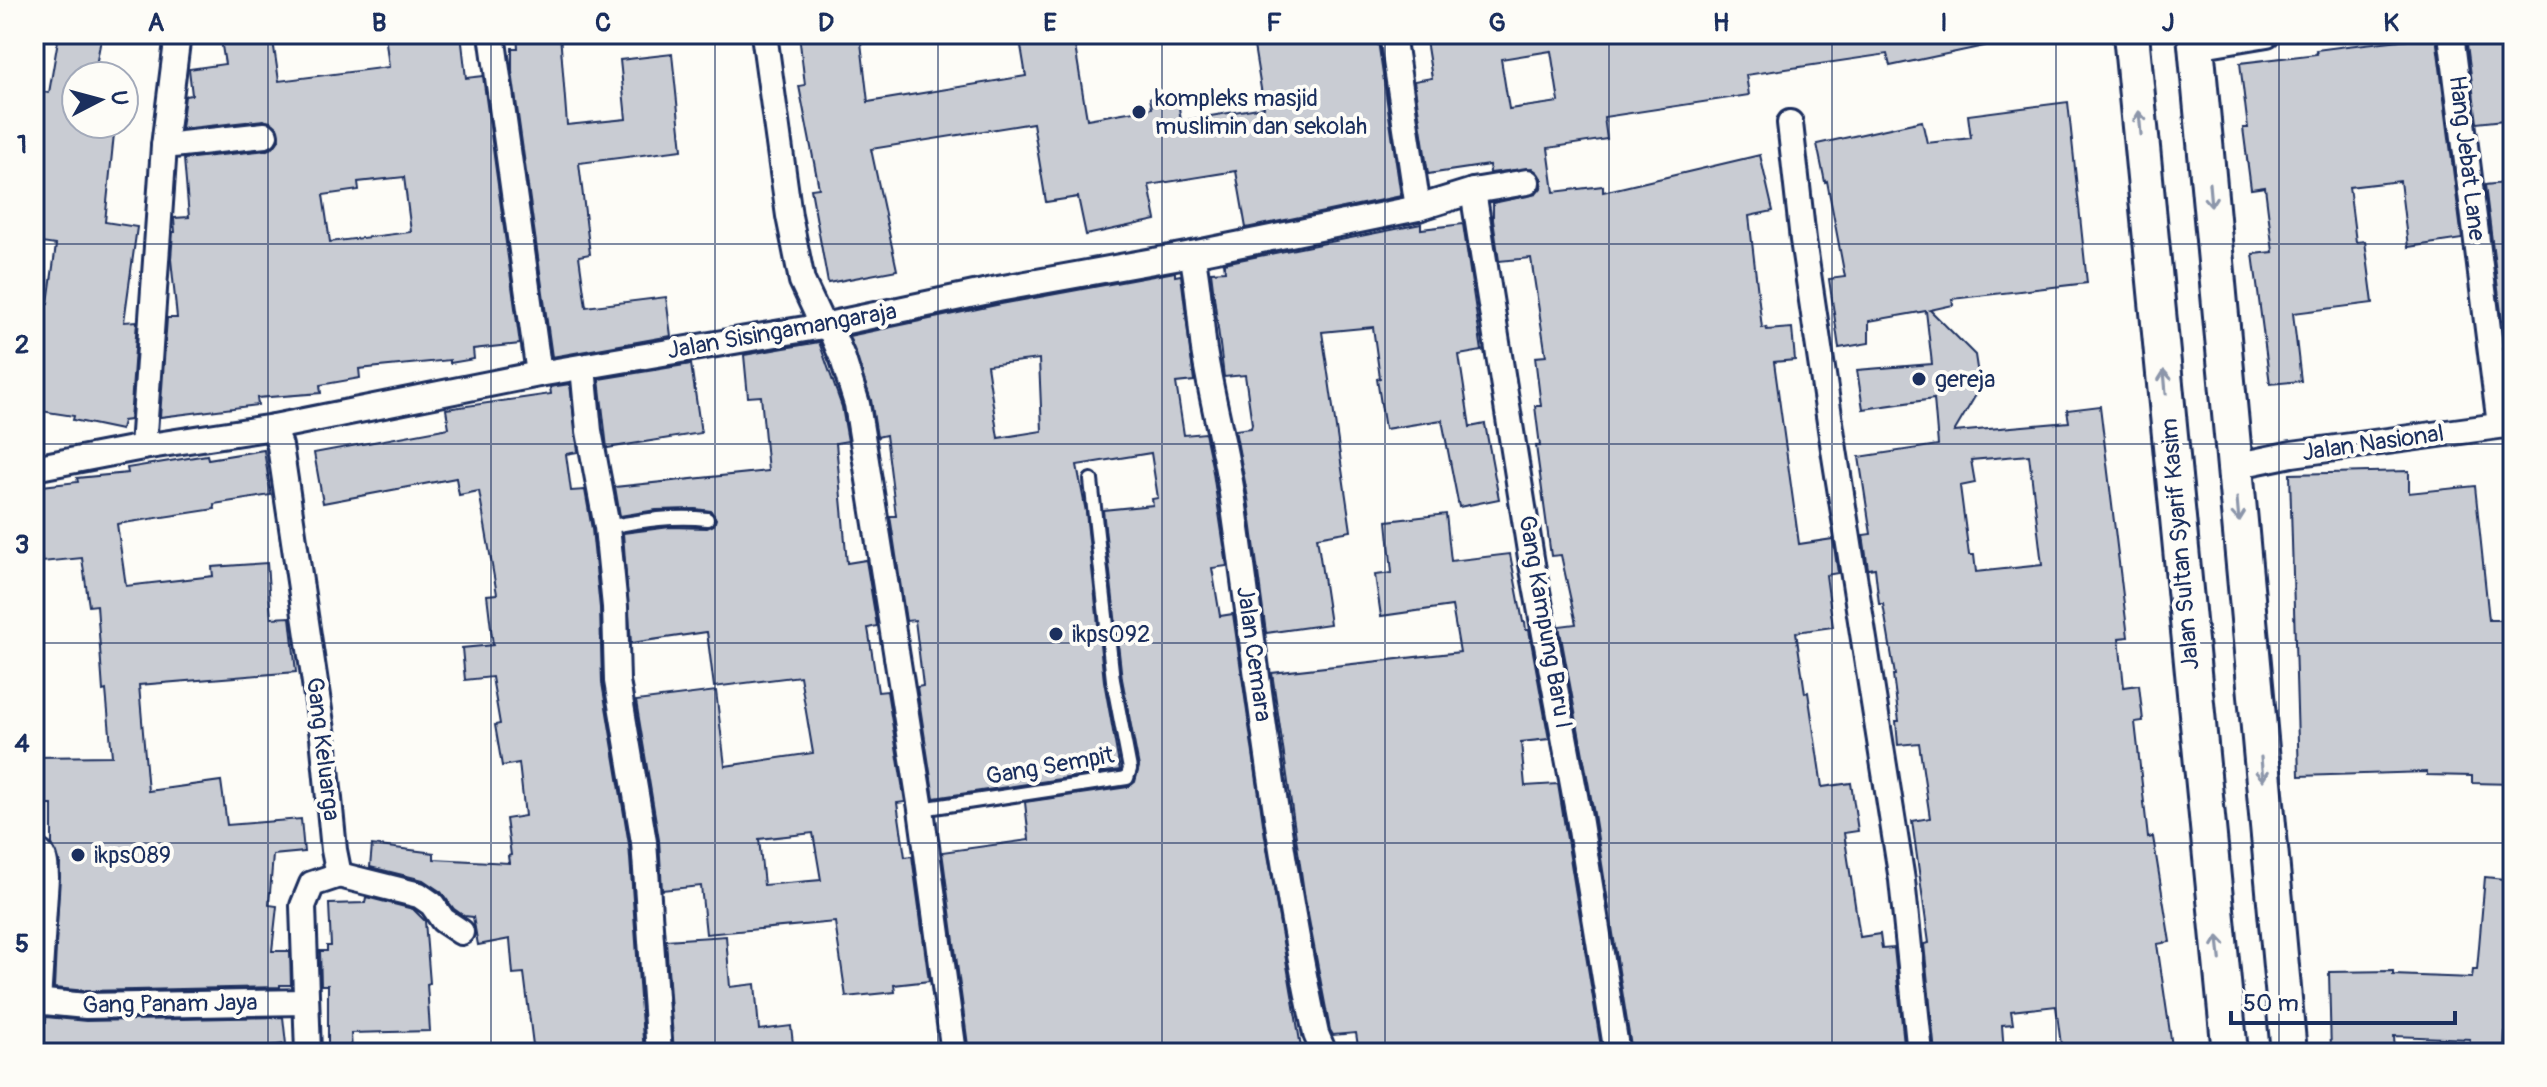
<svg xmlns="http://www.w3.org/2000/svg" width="2547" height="1087" viewBox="0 0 2547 1087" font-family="Pangolin,sans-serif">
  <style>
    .building { fill: #c9ccd3; stroke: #1b2f5e; stroke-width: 2; fill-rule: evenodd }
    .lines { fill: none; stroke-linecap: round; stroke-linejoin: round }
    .lane-casing { stroke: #1b2f5e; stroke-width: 18 }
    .street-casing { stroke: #1b2f5e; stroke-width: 30 }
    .secondary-casing { stroke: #1b2f5e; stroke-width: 40 }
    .lane { stroke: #fdfcf7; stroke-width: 12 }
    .street { stroke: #fdfcf7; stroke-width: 24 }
    .secondary { stroke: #fdfcf7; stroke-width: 34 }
    .oneway { stroke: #8c96aa }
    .grid { fill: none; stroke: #1b2f5e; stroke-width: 2; stroke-opacity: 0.55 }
    .poi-dot { fill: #1b2f5e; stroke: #fdfcf7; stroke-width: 3 }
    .labels { text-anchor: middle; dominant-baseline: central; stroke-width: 8; stroke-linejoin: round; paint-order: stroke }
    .poi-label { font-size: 24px; fill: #1b2f5e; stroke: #fdfcf7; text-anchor: start }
    .street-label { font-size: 24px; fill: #1b2f5e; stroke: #fdfcf7 }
    .neatline { fill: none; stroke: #1b2f5e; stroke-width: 3 }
    .grid-label { font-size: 26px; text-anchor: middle; font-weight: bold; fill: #1b2f5e }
  </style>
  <rect width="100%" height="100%" fill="#fdfcf7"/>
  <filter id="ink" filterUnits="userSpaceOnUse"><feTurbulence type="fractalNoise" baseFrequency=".0125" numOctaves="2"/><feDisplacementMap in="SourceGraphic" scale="16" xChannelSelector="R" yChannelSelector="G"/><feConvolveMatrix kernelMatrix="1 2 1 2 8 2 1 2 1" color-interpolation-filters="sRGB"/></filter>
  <g filter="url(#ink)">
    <g class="building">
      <polygon points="59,34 102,34 94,76 76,76 76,124 115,124 105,222 137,227 124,322 137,321 130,420 123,421 121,430 73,420 74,416 34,410 34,301 48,303 56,245 34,242 34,91 49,93"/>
      <path d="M 220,34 L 272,34 L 279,81 L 389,67 L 385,34 L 461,34 L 466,78 L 483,76 L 520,344 L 473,349 L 474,359 L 450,363 L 450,360 L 359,369 L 360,378 L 320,385 L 321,393 L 257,398 L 258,405 L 160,417 L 167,318 L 177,318 L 171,259 L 173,232 L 175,232 L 174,218 L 189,217 L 184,159 L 267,150 L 274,147 L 279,140 L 277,127 L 264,120 L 181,129 L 185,96 L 192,95 L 189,69 L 225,64 ZM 404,177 L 411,232 L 330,242 L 323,195 L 359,190 L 358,182 Z"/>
      <polygon points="517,34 560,34 567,125 626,119 620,60 672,54 682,150 579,163 590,254 579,256 586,307 666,297 671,336 552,357 512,72 512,48 518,48"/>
      <polygon points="799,34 860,34 868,102 1026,76 1019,34 1073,34 1087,119 1152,108 1150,98 1177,94 1181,121 1264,107 1252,34 1377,34 1401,196 1246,228 1236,171 1149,185 1156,220 1086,235 1078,197 1046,202 1033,123 871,149 897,270 828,283 811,189 819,188 799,86 805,85"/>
      <path d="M 1425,34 L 1988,34 L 1989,45 L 1890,66 L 1887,54 L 1746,75 L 1749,95 L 1604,117 L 1607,139 L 1548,148 L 1554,192 L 1603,186 L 1603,192 L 1760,155 L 1773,211 L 1749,216 L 1762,328 L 1766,327 L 1767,330 L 1792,328 L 1795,360 L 1774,362 L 1799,544 L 1833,539 L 1838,573 L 1826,575 L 1833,627 L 1796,632 L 1805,693 L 1808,692 L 1822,787 L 1851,783 L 1858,831 L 1844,833 L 1860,937 L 1880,934 L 1882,949 L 1894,948 L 1905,1053 L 1632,1053 L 1594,814 L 1559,626 L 1576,624 L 1561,555 L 1551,556 L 1536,446 L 1540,446 L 1535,406 L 1541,406 L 1535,357 L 1546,356 L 1531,258 L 1499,261 L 1493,220 L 1493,203 L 1536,194 L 1541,188 L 1542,179 L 1532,168 L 1490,173 L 1489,165 L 1428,174 L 1414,81 L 1432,78 ZM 1551,51 L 1559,102 L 1509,109 L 1501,59 Z"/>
      <polygon points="2436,36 2462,239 2408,247 2400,181 2349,187 2356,242 2365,241 2373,303 2293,313 2301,381 2270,384 2253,254 2273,252 2265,187 2251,189 2243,128 2248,128 2240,63 2317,54 2316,50 2347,46"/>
      <polygon points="2513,38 2513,119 2477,123 2467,44"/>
      <path d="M 2068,102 L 2087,283 L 1952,299 L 1953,305 L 1930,310 L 1975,355 L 1980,388 L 1954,432 L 2069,422 L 2067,410 L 2100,406 L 2128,637 L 2119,638 L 2124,687 L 2139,685 L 2143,721 L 2135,722 L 2148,838 L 2153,837 L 2170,942 L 2157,944 L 2173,1053 L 2062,1053 L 2056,1006 L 2011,1011 L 2013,1024 L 2002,1025 L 2004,1053 L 1935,1053 L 1924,944 L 1929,943 L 1912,821 L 1930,818 L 1919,743 L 1898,745 L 1896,721 L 1899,721 L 1893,675 L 1895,675 L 1883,604 L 1879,604 L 1875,568 L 1868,569 L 1863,535 L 1871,534 L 1859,457 L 1938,445 L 1934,399 L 1863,409 L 1857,370 L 1932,364 L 1926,311 L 1869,321 L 1869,343 L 1839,348 L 1829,279 L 1845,277 L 1827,181 L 1825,182 L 1817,144 L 1922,121 L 1927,143 L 1971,138 L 1968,115 ZM 2029,455 L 2042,565 L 1976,572 L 1974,555 L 1969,555 L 1960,486 L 1975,483 L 1971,460 Z"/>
      <polygon points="2513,182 2513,320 2502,321 2485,185"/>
      <polygon points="1421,224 1421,229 1463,224 1482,351 1459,355 1470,427 1485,424 1499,499 1459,507 1442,420 1385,429 1377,379 1380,378 1373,327 1322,332 1351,531 1317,537 1330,624 1266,633 1248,498 1235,430 1251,428 1252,424 1245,375 1224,377 1211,272 1225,271 1224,263"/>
      <path d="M 1175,272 L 1175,276 L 1181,275 L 1194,381 L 1176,383 L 1184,435 L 1205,433 L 1212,466 L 1227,566 L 1212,568 L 1220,616 L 1233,614 L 1265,837 L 1302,1053 L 969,1053 L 942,852 L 1029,840 L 1025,802 L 1128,787 L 1135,782 L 1139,767 L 1122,679 L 1103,510 L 1153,505 L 1152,499 L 1158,498 L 1151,453 L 1077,465 L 1086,512 L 1104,681 L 1120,770 L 934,798 L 917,687 L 923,686 L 915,620 L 906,621 L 890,516 L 896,516 L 886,435 L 877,437 L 871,400 L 849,336 L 1001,304 ZM 1039,359 L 1042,431 L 998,438 L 987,365 Z"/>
      <path d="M 819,342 L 842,407 L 848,441 L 836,443 L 847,563 L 866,560 L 877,626 L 868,628 L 878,692 L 887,691 L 905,802 L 897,803 L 905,857 L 912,856 L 929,981 L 894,985 L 895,992 L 846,997 L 835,922 L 706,934 L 701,886 L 662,890 L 659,840 L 636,701 L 716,691 L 725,766 L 813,753 L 800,676 L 714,687 L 707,632 L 631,643 L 623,533 L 670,527 L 707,528 L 714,525 L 716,519 L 711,511 L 695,509 L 656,510 L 620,516 L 615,487 L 768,471 L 761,396 L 748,397 L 744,355 ZM 813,833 L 821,880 L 764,885 L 759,839 Z"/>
      <polygon points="691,364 701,433 607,448 599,379"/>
      <polygon points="570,384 578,452 566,454 571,491 585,490 592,529 600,608 602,683 629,844 644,1053 534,1053 524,973 513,974 510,939 478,945 473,917 464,916 454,909 441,892 423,880 370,867 372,845 434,853 434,859 509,863 508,856 511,855 506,819 525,816 519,763 502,766 495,725 500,724 492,677 465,680 462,648 493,645 487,595 497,594 479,491 459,495 456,478 323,503 314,453 449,428 446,409 551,394 550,387"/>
      <polygon points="264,450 271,495 214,504 215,509 117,524 126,586 213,576 212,567 267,563 271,618 290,617 296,672 139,685 148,791 221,781 227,825 301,819 304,852 273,855 269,905 277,906 272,951 290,951 291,985 280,985 280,987 87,991 54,988 60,863 52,844 52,805 34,805 34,757 112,756 106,690 103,691 97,605 89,606 82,558 42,562 34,487 78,482 77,478 128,473 127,468 207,455 208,459"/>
      <polygon points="2409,471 2409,493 2475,486 2489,620 2513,620 2513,784 2472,783 2472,776 2427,775 2427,772 2299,776 2290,474"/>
      <polygon points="1446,514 1451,561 1510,554 1523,622 1525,622 1526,630 1529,630 1549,739 1521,742 1525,786 1558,784 1602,1053 1359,1053 1356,1033 1333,1035 1330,1030 1305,899 1272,673 1460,652 1452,606 1381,616 1375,575 1392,573 1387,521"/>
      <polygon points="2485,877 2513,880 2513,1033 2505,1032 2504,1050 2469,1048 2470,1039 2394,1036 2395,1053 2331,1053 2329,972 2393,971 2393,975 2472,978 2473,970 2477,970"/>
      <polygon points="366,897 413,909 425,921 430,983 427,984 430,1031 351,1033 352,1053 328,1053 328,985 321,985 320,951 327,951 327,946 331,946 329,904 365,903"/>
      <polygon points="726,936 730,987 755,984 759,1030 791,1026 794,1053 674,1053 666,940"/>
      <polygon points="46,1017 86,1021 283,1017 286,1044 202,1053 34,1053 34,1022 46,1022"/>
    </g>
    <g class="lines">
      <defs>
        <g id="lane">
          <path d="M 607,527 C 641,521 673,515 707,519"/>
          <polyline points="921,809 1127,778 1130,769 1113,680 1091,480"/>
        </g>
        <g id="street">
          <polyline points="492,34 539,374"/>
          <polyline points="764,34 789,216 802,281 823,326 831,331 843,359 857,404 921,809 954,1053"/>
          <polyline points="1392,34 1418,208"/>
          <polyline points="2451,34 2500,425"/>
          <polyline points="2196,46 2267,34"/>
          <polyline points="1790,123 1803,240 1835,456 1902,880 1920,1053"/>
          <polyline points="164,146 265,135"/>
          <polyline points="1473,191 1532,564 1579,817 1617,1053"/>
          <path d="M 1192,254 C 1199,286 1200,318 1204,350 C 1212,401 1226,450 1233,500 C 1258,678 1278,858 1316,1034 L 1324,1053"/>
          <polyline points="583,367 589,431 607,527 615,607 617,681 644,842 659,1053"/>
          <polyline points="274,427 280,446 323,737 334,850 339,875 312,884 303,906 308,1053"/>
          <polyline points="143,447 164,146 178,34"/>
          <polyline points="2234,466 2292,454 2513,424"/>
          <polyline points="34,468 143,447 274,427 539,374 823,326 998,289 1192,254 1418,208 1473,191 1527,182"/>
          <path d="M 34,850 C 47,854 45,865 46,877 L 38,1002"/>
          <polyline points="339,875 419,895 432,904 443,920 461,932"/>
          <polyline points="34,1001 86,1006 306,1002"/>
        </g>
        <g id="secondary">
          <polyline points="2131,34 2230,1053"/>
          <polyline points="2195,34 2289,1053"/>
        </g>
      </defs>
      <use href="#lane" class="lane-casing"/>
      <use href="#street" class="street-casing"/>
      <use href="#secondary" class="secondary-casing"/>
      <use href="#lane" class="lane"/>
      <use href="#street" class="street"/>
      <use href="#secondary" class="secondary"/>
    </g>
    <defs><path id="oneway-shaft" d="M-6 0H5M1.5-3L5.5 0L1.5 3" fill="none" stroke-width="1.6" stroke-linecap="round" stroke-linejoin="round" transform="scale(2)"/></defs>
    <g class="oneway">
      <use href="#oneway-shaft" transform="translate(2140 123) rotate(-95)"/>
      <use href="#oneway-shaft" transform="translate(2210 195) rotate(85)"/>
      <use href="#oneway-shaft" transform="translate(2165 382) rotate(-95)"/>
      <use href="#oneway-shaft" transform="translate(2238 510) rotate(85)"/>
      <use href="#oneway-shaft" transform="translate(2262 769) rotate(85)"/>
      <use href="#oneway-shaft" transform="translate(2219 948) rotate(-96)"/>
    </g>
  </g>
  <path class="grid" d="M 268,34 L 268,1053M 491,34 L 491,1053M 715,34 L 715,1053M 938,34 L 938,1053M 1162,34 L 1162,1053M 1385,34 L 1385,1053M 1609,34 L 1609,1053M 1832,34 L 1832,1053M 2056,34 L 2056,1053M 2279,34 L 2279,1053M 34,244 L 2513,244M 34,444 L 2513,444M 34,643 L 2513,643M 34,843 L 2513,843"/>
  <g class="poi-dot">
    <circle cx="1139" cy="112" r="8"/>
    <circle cx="1919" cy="379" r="8"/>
    <circle cx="1056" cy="634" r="8"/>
    <circle cx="78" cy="855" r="8"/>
  </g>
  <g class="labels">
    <g class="poi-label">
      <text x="1155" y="98">kompleks masjid<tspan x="1155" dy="28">muslimin dan sekolah</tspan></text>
      <text x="1935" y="379">gereja</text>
      <text x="1072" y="634">ikps092</text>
      <text x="94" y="855">ikps089</text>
    </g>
    <g class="street-label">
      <text transform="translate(2467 158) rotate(83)">Hang Jebat Lane</text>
      <text transform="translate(782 331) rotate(-10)">Jalan Sisingamangaraja</text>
      <text transform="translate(2373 443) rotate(-8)">Jalan Nasional</text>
      <text transform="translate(2180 544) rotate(-95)">Jalan Sultan Syarif Kasim</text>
      <text transform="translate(1545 622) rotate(80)">Gang Kampung Baru I</text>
      <text transform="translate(1254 654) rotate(82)">Jalan Cemara</text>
      <text transform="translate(323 749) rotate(83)">Gang Keluarga</text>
      <text transform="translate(1050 766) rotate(-10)">Gang Sempit</text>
      <text transform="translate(170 1004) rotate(-1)">Gang Panam Jaya</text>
    </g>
  </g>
  <rect width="2547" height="1087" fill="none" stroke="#fdfcf7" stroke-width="88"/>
  <g transform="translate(100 100) rotate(84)"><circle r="38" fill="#fdfcf7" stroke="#a3aaba" stroke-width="2"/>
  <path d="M0-6L14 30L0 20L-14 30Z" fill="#1b2f5e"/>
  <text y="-12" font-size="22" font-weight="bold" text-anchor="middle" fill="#1b2f5e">U</text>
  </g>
  <path d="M2231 1011v12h224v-12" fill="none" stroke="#1b2f5e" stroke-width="4"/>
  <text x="2243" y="1011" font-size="24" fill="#1b2f5e" stroke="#fdfcf7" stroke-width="6" paint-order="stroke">50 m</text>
  <rect x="44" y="44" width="2459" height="999" class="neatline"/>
  <g class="grid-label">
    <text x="156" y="31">A</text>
    <text x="379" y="31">B</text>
    <text x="603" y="31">C</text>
    <text x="826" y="31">D</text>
    <text x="1050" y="31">E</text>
    <text x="1274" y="31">F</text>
    <text x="1497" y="31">G</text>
    <text x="1721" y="31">H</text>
    <text x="1944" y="31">I</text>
    <text x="2168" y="31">J</text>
    <text x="2391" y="31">K</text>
    <text x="22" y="153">1</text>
    <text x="22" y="353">2</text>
    <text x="22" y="553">3</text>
    <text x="22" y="752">4</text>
    <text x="22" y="952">5</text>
  </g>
</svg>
